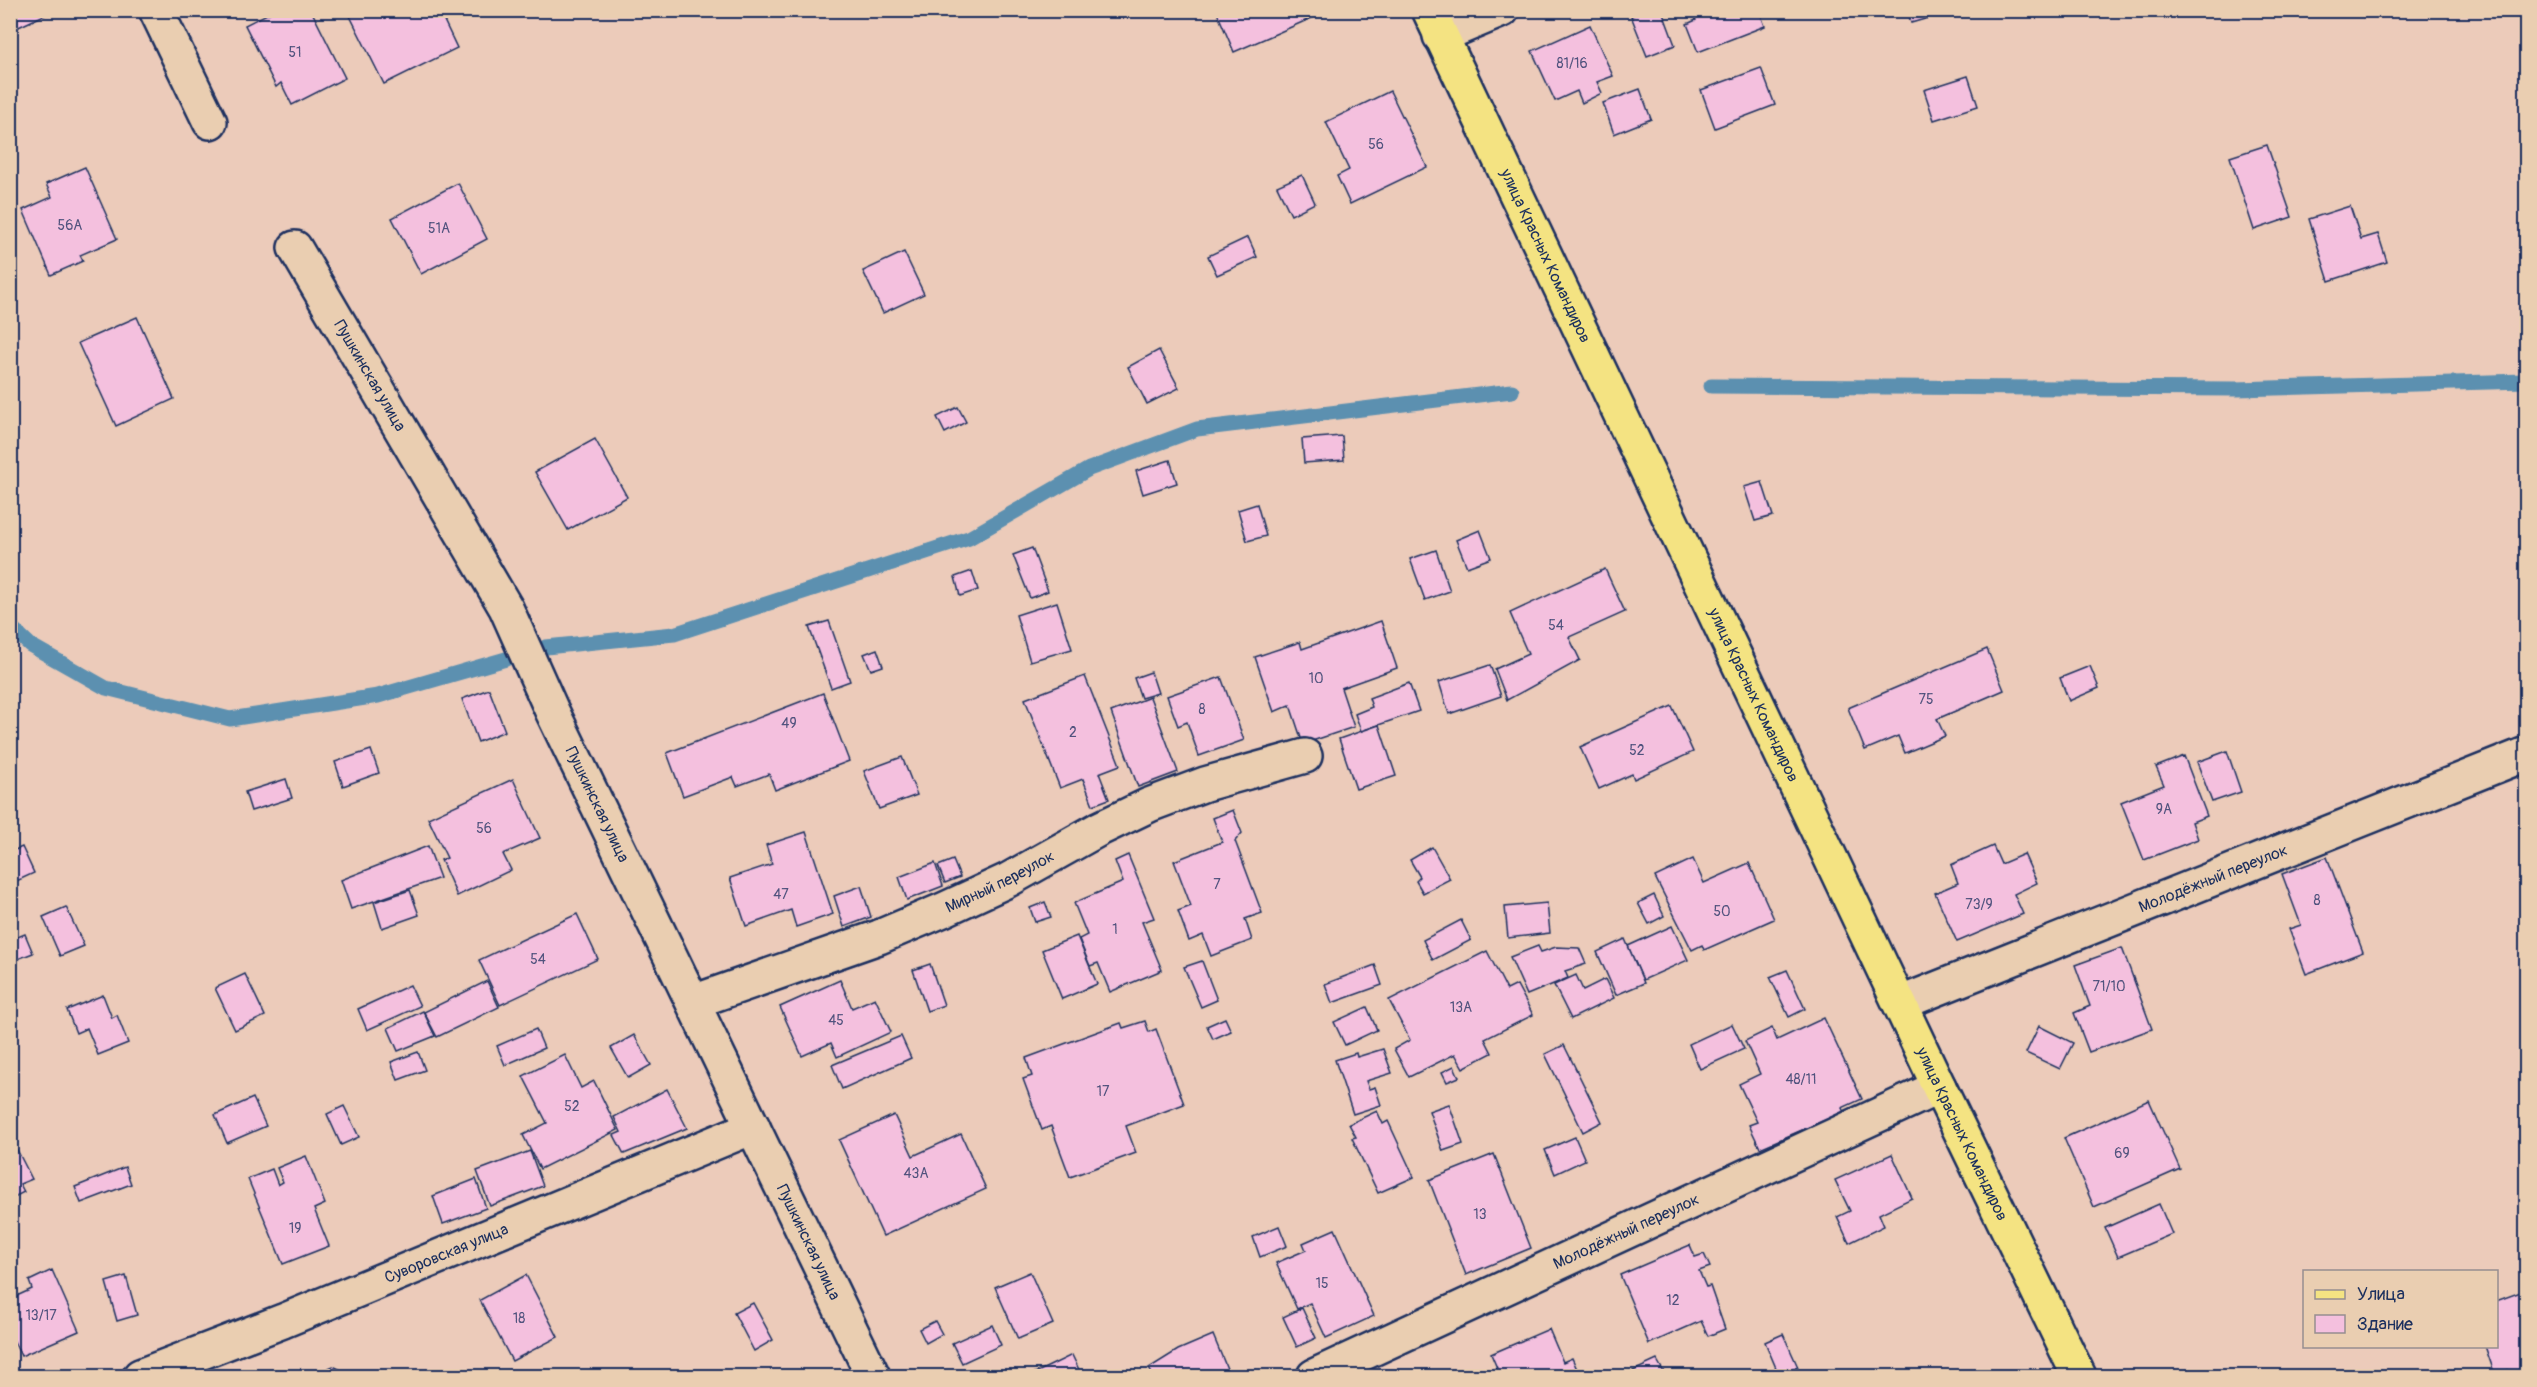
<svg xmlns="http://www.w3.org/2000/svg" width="2537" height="1387" viewBox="0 0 2537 1387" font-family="Pangolin,sans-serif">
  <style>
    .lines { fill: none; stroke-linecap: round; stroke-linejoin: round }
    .stream { stroke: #5b90b0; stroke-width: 15 }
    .building { fill: #f4c0de; stroke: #1b2f5e; stroke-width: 1.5 }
    .minor-casing { stroke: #1b2f5e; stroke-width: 38 }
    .primary-casing { stroke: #1b2f5e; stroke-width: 38 }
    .minor { stroke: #eaceb1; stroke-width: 33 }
    .primary { stroke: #f4e382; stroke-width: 33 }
    .labels { text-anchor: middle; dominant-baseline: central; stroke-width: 6; stroke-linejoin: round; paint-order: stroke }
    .number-label { font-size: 14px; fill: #51537e }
    .street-label { font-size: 16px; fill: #1b2f5e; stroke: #eaceb1 }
  </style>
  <rect width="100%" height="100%" fill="#eccbba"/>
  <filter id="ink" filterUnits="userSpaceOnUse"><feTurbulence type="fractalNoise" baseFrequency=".0167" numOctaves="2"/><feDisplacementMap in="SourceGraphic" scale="12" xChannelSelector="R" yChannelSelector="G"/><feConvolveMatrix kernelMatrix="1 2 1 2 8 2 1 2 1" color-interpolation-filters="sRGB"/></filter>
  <g filter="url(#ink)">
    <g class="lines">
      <g class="stream">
        <polyline points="1711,386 2236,389 2526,381"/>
        <polyline points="10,626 30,645 106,688 230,719 378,696 506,659"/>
        <polyline points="546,647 674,634 969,538 1089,469 1197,429 1512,391"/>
      </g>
    </g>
    <g class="building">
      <polygon points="10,10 55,10 10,31"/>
      <polygon points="275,10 311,10 345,78 292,105 281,83 276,87 245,25"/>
      <polygon points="347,10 439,10 457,48 384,84"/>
      <polygon points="1216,10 1330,10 1234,52"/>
      <polygon points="1645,10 1662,10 1675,45 1647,56 1631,16"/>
      <polygon points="1692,10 1759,10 1765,26 1698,52 1687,24 1696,20"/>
      <polygon points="1907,10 1952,10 1953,11 1911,23"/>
      <polygon points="1590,25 1613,76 1597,82 1602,93 1582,103 1577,91 1555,101 1532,51"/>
      <polygon points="1761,68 1775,105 1715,128 1701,90"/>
      <polygon points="1968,76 1978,106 1934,120 1924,90"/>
      <polygon points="1640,89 1651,119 1614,134 1603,103"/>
      <polygon points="1390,91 1427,167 1350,204 1337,176 1349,170 1326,122"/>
      <polygon points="2267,145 2292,217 2254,230 2230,157"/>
      <polygon points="85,167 117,239 80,255 83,261 51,275 23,210 52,197 46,184"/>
      <polygon points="1302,175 1315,203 1291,215 1277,186"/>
      <polygon points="458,183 487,239 421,274 392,218"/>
      <polygon points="2350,206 2361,239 2378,234 2387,262 2329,281 2309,219"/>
      <polygon points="1248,237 1257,257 1217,275 1208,256"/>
      <polygon points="904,252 924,294 883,313 863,271"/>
      <polygon points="137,317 174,399 116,426 78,343"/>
      <polygon points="1159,350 1179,388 1147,404 1128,367"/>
      <polygon points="958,407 966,422 945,433 937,417"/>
      <polygon points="1342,436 1344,460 1304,463 1302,439"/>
      <polygon points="595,439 627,497 568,530 535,472"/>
      <polygon points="1170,460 1177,483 1143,494 1136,471"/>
      <polygon points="1762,482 1773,516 1755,521 1744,487"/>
      <polygon points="1257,504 1266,536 1247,541 1238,510"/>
      <polygon points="1480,530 1491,558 1467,567 1456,540"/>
      <polygon points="1032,548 1048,591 1030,598 1013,555"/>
      <polygon points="1436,550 1450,591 1425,600 1410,559"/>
      <polygon points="1605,569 1625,612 1569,637 1580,660 1507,700 1495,669 1528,654 1510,613"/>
      <polygon points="972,571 978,590 960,596 955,577"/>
      <polygon points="1057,602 1072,649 1030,661 1016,615"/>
      <polygon points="829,621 850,681 831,688 809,627"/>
      <polygon points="1381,621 1397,668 1341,688 1354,727 1303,744 1290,705 1274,712 1255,657 1300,642 1302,649"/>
      <polygon points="877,649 883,666 871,670 864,654"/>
      <polygon points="1987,649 2004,690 1937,719 1945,736 1905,753 1898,736 1865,750 1848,708"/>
      <polygon points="1490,665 1501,696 1449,714 1439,682"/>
      <polygon points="2090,666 2099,688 2069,701 2060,678"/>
      <polygon points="1151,672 1158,693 1141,698 1134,678"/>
      <polygon points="1085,676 1120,765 1099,773 1109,799 1093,805 1083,779 1060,788 1025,699"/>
      <polygon points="1221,677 1244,740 1199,756 1187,722 1178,726 1167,696"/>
      <polygon points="1409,683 1419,711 1361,731 1355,714 1372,707 1369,698"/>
      <polygon points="489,689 505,731 478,742 462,699"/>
      <polygon points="823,693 849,761 775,790 769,774 737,786 733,777 683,796 667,753"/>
      <polygon points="1150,697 1178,772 1138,787 1111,712"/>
      <polygon points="1672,706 1693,752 1634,779 1632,774 1599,789 1580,747"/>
      <polygon points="1379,725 1396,776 1356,789 1339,739"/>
      <polygon points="371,750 379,773 343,786 335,762"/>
      <polygon points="2227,751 2241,792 2212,802 2197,762"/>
      <polygon points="2184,756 2207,816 2192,822 2198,839 2144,860 2121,802 2164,785 2156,767"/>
      <polygon points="902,757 917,795 879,809 864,771"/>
      <polygon points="286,779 292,798 251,811 245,792"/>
      <polygon points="513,779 540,838 503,854 511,870 457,896 441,860 447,858 428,818"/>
      <polygon points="1233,810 1242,833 1235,841 1262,913 1245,919 1252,940 1211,956 1203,935 1189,941 1178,911 1191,906 1174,861 1222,842 1213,818"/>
      <polygon points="806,832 833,914 796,927 791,910 746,926 730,878 772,864 766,845"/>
      <polygon points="428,846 440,878 351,909 341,880"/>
      <polygon points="1993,846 2001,864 2024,854 2037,883 2014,894 2023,914 1957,942 1935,893 1958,883 1951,865"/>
      <polygon points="22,847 34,873 10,884 10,852"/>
      <polygon points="1432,847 1450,879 1423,893 1416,881 1420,877 1410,860"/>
      <polygon points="1128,855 1154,918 1142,922 1162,970 1110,992 1098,963 1090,966 1079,939 1087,935 1074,903 1123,882 1115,861"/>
      <polygon points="2327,857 2363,952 2306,974 2289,929 2301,925 2282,874"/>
      <polygon points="1693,859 1704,883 1749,863 1774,919 1704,950 1702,945 1692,950 1655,877"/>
      <polygon points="953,860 960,877 945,883 938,866"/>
      <polygon points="935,863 943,886 907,900 899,877"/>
      <polygon points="861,886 871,917 844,927 834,896"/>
      <polygon points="410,890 419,915 382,928 374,902"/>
      <polygon points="1654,895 1664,916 1649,924 1638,903"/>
      <polygon points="1045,902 1051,917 1035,922 1030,908"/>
      <polygon points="1547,903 1550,933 1508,938 1505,907"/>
      <polygon points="66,907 84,946 60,956 43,917"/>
      <polygon points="577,914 598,959 500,1005 479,960"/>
      <polygon points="1461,920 1471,940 1433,960 1423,940"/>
      <polygon points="1672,926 1688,960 1643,980 1628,946"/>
      <polygon points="25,934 33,953 10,962 10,940"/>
      <polygon points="1077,936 1097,984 1062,999 1042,950"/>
      <polygon points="1625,939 1644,983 1616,995 1597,952"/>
      <polygon points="1538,946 1541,952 1556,947 1579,948 1586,964 1565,971 1568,978 1527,995 1510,957"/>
      <polygon points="2122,948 2152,1029 2089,1052 2074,1013 2090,1006 2075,965"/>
      <polygon points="1487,951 1507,990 1517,985 1533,1015 1485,1039 1492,1053 1463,1068 1455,1054 1409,1077 1394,1049 1410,1040 1389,1000"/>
      <polygon points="1202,961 1217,1000 1201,1007 1184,967"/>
      <polygon points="930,964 944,1005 927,1011 913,970"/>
      <polygon points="1375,965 1382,985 1332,1003 1325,984"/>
      <polygon points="1787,970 1805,1009 1789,1017 1770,977"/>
      <polygon points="245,974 265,1016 235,1030 215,988"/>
      <polygon points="1576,975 1583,990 1605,979 1614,998 1571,1019 1554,985"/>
      <polygon points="840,980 852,1008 875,998 891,1032 837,1057 831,1043 802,1056 780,1007"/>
      <polygon points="487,981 499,1007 437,1037 424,1012"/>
      <polygon points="410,985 420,1006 367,1030 358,1009"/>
      <polygon points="103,995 112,1018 117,1015 128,1043 98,1055 87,1028 76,1033 67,1010"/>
      <polygon points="1367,1007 1377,1030 1345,1045 1334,1022"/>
      <polygon points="423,1011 435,1036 398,1051 388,1028"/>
      <polygon points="1225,1018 1231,1031 1213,1039 1207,1026"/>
      <polygon points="1824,1018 1862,1099 1842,1108 1844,1112 1760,1148 1749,1125 1757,1122 1739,1084 1760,1074 1745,1041 1772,1028 1777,1040"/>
      <polygon points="1145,1021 1149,1032 1156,1029 1184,1104 1126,1126 1136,1153 1070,1177 1051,1126 1042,1130 1023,1079 1032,1076 1026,1058 1121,1023 1123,1028"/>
      <polygon points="1732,1024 1744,1049 1700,1069 1689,1044"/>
      <polygon points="2039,1026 2073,1043 2060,1069 2026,1053"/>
      <polygon points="536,1029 544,1048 505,1065 497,1046"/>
      <polygon points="634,1035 651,1065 628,1078 611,1048"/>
      <polygon points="901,1036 911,1058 842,1089 832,1065"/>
      <polygon points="1564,1045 1602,1122 1583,1132 1545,1054"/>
      <polygon points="1383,1049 1392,1073 1366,1081 1369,1089 1375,1087 1381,1105 1353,1114 1335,1060 1356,1053 1357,1057"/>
      <polygon points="418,1052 425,1070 398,1080 391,1062"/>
      <polygon points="565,1055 581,1088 594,1081 618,1130 540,1169 523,1135 547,1123 523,1076"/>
      <polygon points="1454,1066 1459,1077 1447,1082 1442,1072"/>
      <polygon points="667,1089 687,1128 624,1154 614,1135 621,1132 614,1117"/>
      <polygon points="253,1098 266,1126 227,1143 215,1115"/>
      <polygon points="2149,1100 2180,1169 2094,1207 2064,1138"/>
      <polygon points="1449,1104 1463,1144 1443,1151 1429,1111"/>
      <polygon points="344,1106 359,1137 341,1145 327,1114"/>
      <polygon points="1377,1111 1383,1124 1388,1121 1414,1177 1378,1193 1352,1138 1356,1137 1349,1124"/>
      <polygon points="894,1115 913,1156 961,1134 986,1189 883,1236 839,1140"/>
      <polygon points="10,1136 32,1179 20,1184 24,1192 10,1199"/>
      <polygon points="1575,1137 1585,1160 1555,1174 1545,1150"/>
      <polygon points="530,1151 543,1186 490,1206 477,1171"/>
      <polygon points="1494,1154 1531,1248 1466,1275 1429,1180"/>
      <polygon points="1892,1154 1912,1198 1879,1214 1884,1226 1849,1243 1837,1217 1850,1211 1835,1180"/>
      <polygon points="306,1156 325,1204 314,1209 329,1246 283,1264 248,1179 272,1169 278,1185 283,1182 277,1168"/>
      <polygon points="125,1167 131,1184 81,1203 75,1187"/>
      <polygon points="476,1179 486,1208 443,1224 433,1196"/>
      <polygon points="2159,1204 2172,1234 2118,1257 2105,1228"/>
      <polygon points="1279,1226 1287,1246 1260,1257 1253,1237"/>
      <polygon points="1335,1229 1374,1316 1326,1338 1310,1303 1297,1309 1276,1263 1306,1250 1303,1243"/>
      <polygon points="1690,1245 1695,1257 1704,1254 1710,1267 1699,1271 1706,1287 1710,1286 1725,1329 1708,1336 1701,1321 1649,1344 1620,1275"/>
      <polygon points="52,1270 79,1331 21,1356 10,1333 10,1299 32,1289 29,1281"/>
      <polygon points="1030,1272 1053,1324 1018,1339 995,1287"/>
      <polygon points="526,1275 558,1337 512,1361 480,1300"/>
      <polygon points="126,1276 137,1315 117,1321 106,1282"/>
      <polygon points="2526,1290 2526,1374 2510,1376 2508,1370 2495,1375 2485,1346 2496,1346 2496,1301"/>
      <polygon points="753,1303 773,1340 754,1351 734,1313"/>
      <polygon points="1302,1308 1316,1338 1297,1347 1283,1317"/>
      <polygon points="935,1321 942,1334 926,1343 919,1329"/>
      <polygon points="992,1325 1001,1345 962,1363 952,1343"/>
      <polygon points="1549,1329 1563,1362 1572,1358 1580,1376 1478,1376 1497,1368 1491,1354"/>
      <polygon points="1783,1334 1798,1367 1779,1375 1765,1342"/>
      <polygon points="1213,1335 1230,1376 1153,1376 1149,1368 1178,1350"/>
      <polygon points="1072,1355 1082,1376 1029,1376"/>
      <polygon points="1657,1360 1666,1376 1636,1376 1633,1371"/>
      <polygon points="333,1366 353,1376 311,1376"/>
      <polygon points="382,1371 384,1376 370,1376"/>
    </g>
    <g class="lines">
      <defs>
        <g id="minor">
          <polyline points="156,10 210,122"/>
          <polyline points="1440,36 1502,10"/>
          <path id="s1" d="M 295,248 L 506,608 L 552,711 L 873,1376"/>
          <path id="s2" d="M 693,1002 L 879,937 L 943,910 L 1008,880 L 1099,829 L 1149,805 L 1205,784 L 1305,756"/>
          <path id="s3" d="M 1901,1003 L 2526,754"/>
          <path id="s4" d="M 140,1376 L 283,1321 L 753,1127"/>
          <path id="s5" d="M 1314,1376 L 1939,1087"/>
        </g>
        <g id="primary">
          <path id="s6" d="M 1429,10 L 1939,1087 L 2079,1376"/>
        </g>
      </defs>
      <use href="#minor" class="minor-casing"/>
      <use href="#primary" class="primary-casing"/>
      <use href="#minor" class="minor"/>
      <use href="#primary" class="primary"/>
    </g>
  </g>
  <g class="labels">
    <g class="number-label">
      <text x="295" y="52">51</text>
      <text x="1572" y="63">81/16</text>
      <text x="1376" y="144">56</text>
      <text x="70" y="225">56А</text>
      <text x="439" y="228">51А</text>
      <text x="1556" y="625">54</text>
      <text x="1316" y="678">10</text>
      <text x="1926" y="699">75</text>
      <text x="1202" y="709">8</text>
      <text x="789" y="723">49</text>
      <text x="1073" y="732">2</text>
      <text x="1637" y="750">52</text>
      <text x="2164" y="809">9А</text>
      <text x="484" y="828">56</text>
      <text x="1217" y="884">7</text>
      <text x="781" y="894">47</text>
      <text x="2317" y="900">8</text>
      <text x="1979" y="904">73/9</text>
      <text x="1722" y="911">50</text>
      <text x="1115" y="929">1</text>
      <text x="538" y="959">54</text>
      <text x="2109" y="986">71/10</text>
      <text x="1461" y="1007">13А</text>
      <text x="836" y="1020">45</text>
      <text x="1801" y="1079">48/11</text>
      <text x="1103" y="1091">17</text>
      <text x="572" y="1106">52</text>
      <text x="2122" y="1153">69</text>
      <text x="916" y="1173">43А</text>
      <text x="1480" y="1214">13</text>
      <text x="295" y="1228">19</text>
      <text x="1322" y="1283">15</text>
      <text x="1673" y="1300">12</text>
      <text x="41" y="1315">13/17</text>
      <text x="519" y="1318">18</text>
    </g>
    <g class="street-label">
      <text stroke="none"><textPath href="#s6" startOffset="272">улица Красных Командиров</textPath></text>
      <text stroke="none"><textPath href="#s1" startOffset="148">Пушкинская улица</textPath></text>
      <text stroke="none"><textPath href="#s6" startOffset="758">улица Красных Командиров</textPath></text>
      <text stroke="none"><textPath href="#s1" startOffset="634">Пушкинская улица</textPath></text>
      <text stroke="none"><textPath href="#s3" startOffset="336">Молодёжный переулок</textPath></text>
      <text stroke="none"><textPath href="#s2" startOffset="330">Мирный переулок</textPath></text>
      <text stroke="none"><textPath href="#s6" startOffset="1244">улица Красных Командиров</textPath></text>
      <text stroke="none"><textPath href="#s5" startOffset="344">Молодёжный переулок</textPath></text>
      <text stroke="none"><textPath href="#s1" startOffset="1120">Пушкинская улица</textPath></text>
      <text stroke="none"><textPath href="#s4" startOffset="330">Суворовская улица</textPath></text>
    </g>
  </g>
  <rect width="2537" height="1387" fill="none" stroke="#eaceb1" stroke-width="36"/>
  <rect x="18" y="18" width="2501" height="1351" fill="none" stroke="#1b2f5e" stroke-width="2" filter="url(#ink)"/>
  <rect x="2303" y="1270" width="195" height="78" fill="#eaceb1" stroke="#978e90" stroke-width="1.5"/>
  <rect x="2315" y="1290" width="30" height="9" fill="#f4e382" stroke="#978e90" stroke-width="1.5"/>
  <text x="2357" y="1300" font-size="18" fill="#1b2f5e">Улица</text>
  <rect x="2315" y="1315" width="30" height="18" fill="#f4c0de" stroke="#978e90" stroke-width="1.5"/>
  <text x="2357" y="1330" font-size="18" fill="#1b2f5e">Здание</text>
</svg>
